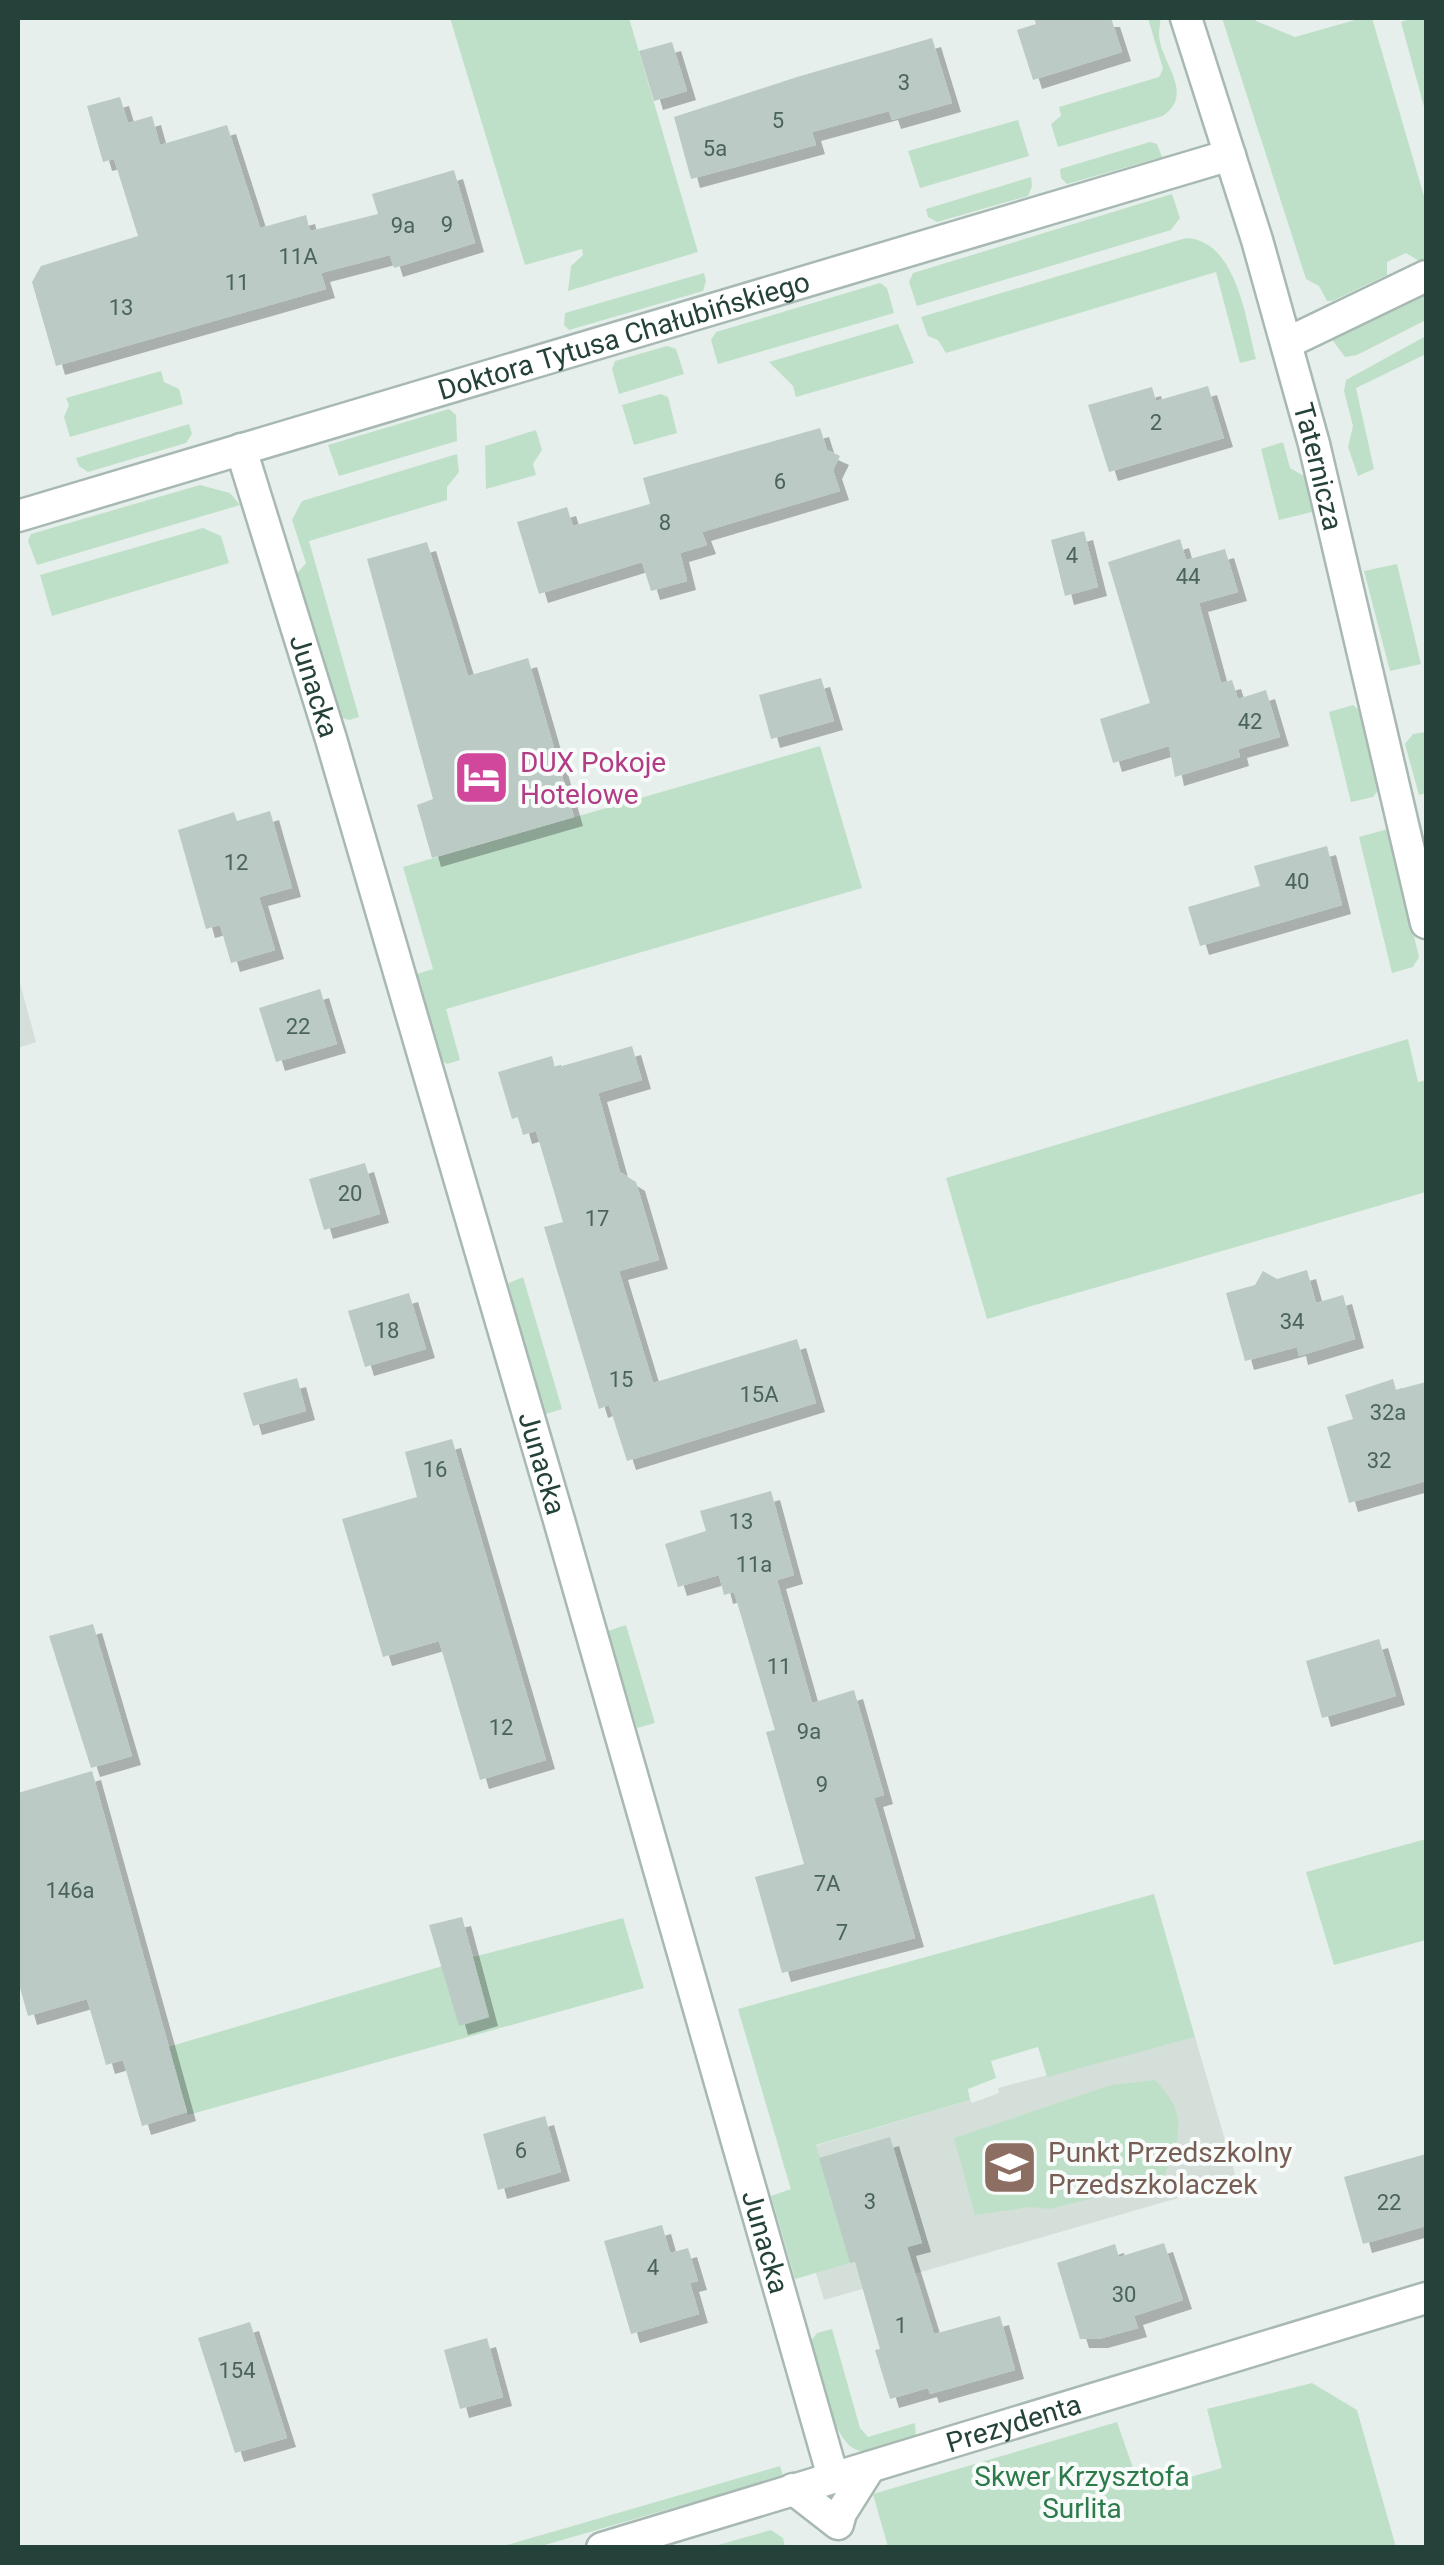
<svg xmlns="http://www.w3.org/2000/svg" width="1444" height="2565" viewBox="0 0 1444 2565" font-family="Roboto,sans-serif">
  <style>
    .built { fill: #d4dfda }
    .green { fill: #bfe0c8 }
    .building { fill: #bbcac4; filter: url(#shadow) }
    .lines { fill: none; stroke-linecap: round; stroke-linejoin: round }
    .street-casing { stroke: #a8b8b2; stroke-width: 35 }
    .street { stroke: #fff; stroke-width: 30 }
    .labels { text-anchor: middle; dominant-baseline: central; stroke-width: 8; stroke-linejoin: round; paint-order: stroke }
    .number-label { font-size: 22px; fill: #4a645c }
    .street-label { font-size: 28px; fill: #24423a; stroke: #f7fbf9 }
    .hotel-label { font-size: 28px; fill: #b23c85; stroke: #f7fbf9; text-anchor: start }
    .education-label { font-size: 28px; fill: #785e54; stroke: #f7fbf9; text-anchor: start }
    .park-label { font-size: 28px; fill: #2d7a4b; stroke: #f7fbf9 }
  </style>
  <defs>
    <filter id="shadow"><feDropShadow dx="9" dy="9" stdDeviation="0" flood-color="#0004"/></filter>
  </defs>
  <rect width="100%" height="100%" fill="#e6efeb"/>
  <g class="built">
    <polygon points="18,976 36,1042 18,1048"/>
    <polygon points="1195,2037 1237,2181 824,2300 781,2156 970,2100 972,2103 999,2093 998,2088"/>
  </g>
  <g class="green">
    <polygon points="450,18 629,18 698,252 568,291 571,266 583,255 582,249 525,265"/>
    <path d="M 1148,18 L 1160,18 C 1161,23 1159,28 1159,34 C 1160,63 1196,93 1163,116 L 1058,147 L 1051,124 L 1061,116 L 1059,107 L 1159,77 L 1163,69 Z"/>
    <polygon points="1222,18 1254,18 1256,21 1295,37 1362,18 1372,18 1426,203 1426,257 1419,261 1406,253 1387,262 1387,275 1332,301 1327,301 1319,286 1306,279"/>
    <polygon points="1414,18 1426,18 1426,114 1401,22"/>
    <polygon points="1018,120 1029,156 920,188 908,151"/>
    <polygon points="1150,142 1157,144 1162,157 1067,184 1061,178 1060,169"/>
    <polygon points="1031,177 1032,186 1028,196 937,222 928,217 926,209"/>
    <polygon points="1172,194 1180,218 1171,230 917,306 909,282 913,273"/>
    <path d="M 1186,238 C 1237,240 1246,321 1256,359 L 1240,363 L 1216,272 L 946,353 L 938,340 L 928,336 L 921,317 Z"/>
    <polygon points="704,273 706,281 703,291 569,330 564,325 565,313"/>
    <polygon points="880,283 887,288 894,313 718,364 711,340 716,332"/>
    <polygon points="1426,293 1426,320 1357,355 1345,357 1331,338"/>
    <polygon points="898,324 914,363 796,397 793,386 769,362"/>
    <polygon points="1426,336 1426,354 1356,388 1374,469 1358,476 1348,447 1353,426 1344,391 1346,380"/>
    <polygon points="667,346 676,349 684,374 619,394 612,369 615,361"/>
    <polygon points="161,371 164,382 179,389 183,404 70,437 64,417 69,405 66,398"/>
    <polygon points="661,394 668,397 677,433 634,445 622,405"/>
    <polygon points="449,409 456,415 457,441 339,476 328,445"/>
    <polygon points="189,424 192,434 186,443 88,472 79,466 76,458"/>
    <polygon points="536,430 542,450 533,464 536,475 486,489 485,446"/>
    <polygon points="1283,442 1290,468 1304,476 1312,512 1279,520 1261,449"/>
    <polygon points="457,454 459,472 447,487 447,500 309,541 359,717 349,720 340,717 294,577 306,563 292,520 302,501"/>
    <polygon points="200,485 230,493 240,505 37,565 28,541 31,534"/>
    <polygon points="203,528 221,536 229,563 52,616 40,575"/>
    <polygon points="1397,564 1421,664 1390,671 1364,571"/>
    <polygon points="1353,705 1361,712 1379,789 1373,797 1351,802 1329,712"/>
    <polygon points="1426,732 1426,793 1419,795 1405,744 1413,734"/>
    <polygon points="820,746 862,888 446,1009 460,1060 447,1064 441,1060 414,975 433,969 403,867"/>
    <polygon points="1388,829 1419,957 1413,967 1392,973 1359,837"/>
    <polygon points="1408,1039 1418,1082 1426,1080 1426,1192 987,1319 946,1178"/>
    <polygon points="523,1277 562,1409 546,1414 506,1289 509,1283"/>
    <polygon points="626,1625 655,1723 637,1728 608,1631"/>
    <polygon points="1426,1839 1426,1940 1334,1965 1306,1872"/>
    <polygon points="1154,1894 1195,2037 1047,2077 1038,2047 991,2061 996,2078 968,2089 970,2100 816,2145 850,2263 795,2279 771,2196 791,2189 738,2009"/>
    <polygon points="623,1918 644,1988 188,2115 168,2047 473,1957"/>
    <path d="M 1155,2080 C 1191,2117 1179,2137 1163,2180 L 1050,2209 L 1029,2207 L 975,2215 L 954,2138 L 1111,2085 Z"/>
    <path d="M 832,2329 L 860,2428 L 868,2437 L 915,2423 L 916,2439 C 898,2445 873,2458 855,2449 C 831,2438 819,2367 811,2341 L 817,2333 Z"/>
    <polygon points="1312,2383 1357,2410 1396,2547 888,2547 873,2494 1117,2422 1141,2491 1222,2468 1207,2409"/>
    <polygon points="780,2466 783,2476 538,2547 500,2547"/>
    <polygon points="771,2530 783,2538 785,2547 711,2547"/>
  </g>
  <g class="building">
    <polygon points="1034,18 1111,18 1122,52 1033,80 1017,30 1036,24"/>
    <polygon points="932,38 952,103 892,120 889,111 812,132 816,145 691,179 674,117 797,77"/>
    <polygon points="672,42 687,91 654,101 639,51"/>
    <polygon points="120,97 128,123 152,116 160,145 227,125 260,228 306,215 310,231 378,214 372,194 454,170 475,243 394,268 390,255 321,273 326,289 56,366 32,282 41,266 138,236 114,159 103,162 87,106"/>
    <polygon points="1208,386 1224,438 1109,472 1088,405 1152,387 1156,401"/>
    <polygon points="820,428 827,450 840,456 833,470 840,491 702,532 707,545 680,553 687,581 651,591 642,562 539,594 517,522 567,507 573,526 650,504 643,478"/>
    <polygon points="1084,531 1098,587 1065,596 1051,540"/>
    <polygon points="1180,539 1186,560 1225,549 1238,592 1199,603 1221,683 1232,680 1238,699 1266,690 1280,737 1238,749 1240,757 1175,777 1169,746 1113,763 1100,719 1150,703 1108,562"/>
    <polygon points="427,542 468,676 528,658 574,817 432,858 417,805 433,799 367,559"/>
    <polygon points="821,678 834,721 771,739 759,695"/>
    <polygon points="270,811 292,888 259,897 275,950 231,963 220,925 206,929 178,830 234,812 237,821"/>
    <polygon points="1327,846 1342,905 1200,946 1188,907 1260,886 1254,866"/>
    <polygon points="320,989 337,1044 276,1062 259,1008"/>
    <polygon points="632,1046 642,1080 598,1093 620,1172 636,1182 659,1260 619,1271 653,1383 797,1339 816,1403 627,1461 609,1405 599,1409 544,1227 563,1222 536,1131 523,1135 518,1117 512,1119 498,1072 552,1056 555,1068"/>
    <polygon points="365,1163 380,1214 324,1230 309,1179"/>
    <polygon points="1307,1270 1316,1303 1343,1295 1355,1339 1299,1356 1297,1347 1245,1361 1226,1293 1255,1285 1263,1271 1277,1279"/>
    <polygon points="409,1293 426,1349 365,1367 348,1311"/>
    <polygon points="297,1378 306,1411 253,1426 243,1393"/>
    <polygon points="1393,1379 1396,1390 1426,1382 1426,1481 1349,1503 1327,1427 1353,1419 1345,1395"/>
    <polygon points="452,1439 546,1760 480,1780 439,1641 383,1657 342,1519 417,1497 405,1452"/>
    <polygon points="771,1491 794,1575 777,1580 812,1703 854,1690 884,1795 874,1798 915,1938 782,1973 755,1877 804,1864 766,1732 775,1730 734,1592 724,1595 719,1575 678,1587 665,1544 706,1531 700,1511"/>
    <polygon points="93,1624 132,1756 91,1768 49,1636"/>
    <polygon points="1379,1639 1396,1696 1322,1718 1306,1661"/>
    <polygon points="92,1771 187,2112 142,2126 123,2060 106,2065 87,1999 28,2016 18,1981 18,1793"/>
    <polygon points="462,1917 489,2017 459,2026 429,1925"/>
    <polygon points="545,2116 561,2172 498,2190 483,2134"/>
    <polygon points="890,2137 922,2243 907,2247 934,2334 1000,2316 1015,2370 930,2394 928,2388 890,2399 875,2350 880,2349 855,2262 850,2263 819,2158"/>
    <polygon points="1426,2154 1426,2226 1363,2244 1344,2177"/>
    <polygon points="662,2225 670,2253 688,2248 698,2281 690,2283 699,2314 631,2334 604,2241"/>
    <polygon points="1164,2243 1183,2300 1134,2316 1138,2328 1099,2339 1080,2339 1057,2263 1115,2244 1119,2257"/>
    <polygon points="250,2322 287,2438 235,2453 198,2338"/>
    <polygon points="487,2338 503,2397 460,2409 444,2350"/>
  </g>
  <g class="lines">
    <defs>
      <g id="street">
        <path id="s1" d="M 1186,18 L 1257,240 L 1314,444 L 1426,923"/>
        <polyline points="1287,343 1426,276"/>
        <path id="s2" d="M 241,449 L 331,739 L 561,1527 L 833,2477"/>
        <path id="s3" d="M 18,516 L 1230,155"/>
        <polyline points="793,2489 838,2524 841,2513 870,2467"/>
        <path id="s4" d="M 602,2548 L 1426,2298"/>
      </g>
    </defs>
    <use href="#street" class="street-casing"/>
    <use href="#street" class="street"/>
  </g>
  <defs>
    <symbol id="hotel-square" viewBox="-11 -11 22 22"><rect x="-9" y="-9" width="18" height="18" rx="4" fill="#d1479c" stroke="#f7fbf9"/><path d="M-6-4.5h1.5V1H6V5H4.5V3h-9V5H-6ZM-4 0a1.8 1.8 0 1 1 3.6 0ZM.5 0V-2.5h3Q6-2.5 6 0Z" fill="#fff"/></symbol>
    <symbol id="school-square" viewBox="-11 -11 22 22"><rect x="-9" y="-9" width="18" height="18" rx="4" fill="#8d6e63" stroke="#f7fbf9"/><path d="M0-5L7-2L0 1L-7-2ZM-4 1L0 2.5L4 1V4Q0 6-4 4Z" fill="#fff"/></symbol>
  </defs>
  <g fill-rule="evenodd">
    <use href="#hotel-square" x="450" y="746" width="63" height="63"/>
    <use href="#school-square" x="978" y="2136" width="63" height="63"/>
  </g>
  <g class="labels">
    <g class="number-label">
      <text x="904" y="82">3</text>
      <text x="778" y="120">5</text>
      <text x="715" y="148">5a</text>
      <text x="447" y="224">9</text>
      <text x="403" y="225">9a</text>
      <text x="298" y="256">11A</text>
      <text x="237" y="282">11</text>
      <text x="121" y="307">13</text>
      <text x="1156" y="422">2</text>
      <text x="780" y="481">6</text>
      <text x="665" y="522">8</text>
      <text x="1072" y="555">4</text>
      <text x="1188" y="576">44</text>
      <text x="1250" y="721">42</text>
      <text x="236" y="862">12</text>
      <text x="1297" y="881">40</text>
      <text x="298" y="1026">22</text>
      <text x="350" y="1193">20</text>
      <text x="597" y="1218">17</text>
      <text x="1292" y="1321">34</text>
      <text x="387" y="1330">18</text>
      <text x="621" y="1379">15</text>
      <text x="759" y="1394">15A</text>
      <text x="1388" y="1412">32a</text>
      <text x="1379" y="1460">32</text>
      <text x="435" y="1469">16</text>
      <text x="741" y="1521">13</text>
      <text x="754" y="1564">11a</text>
      <text x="779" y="1666">11</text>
      <text x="501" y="1727">12</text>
      <text x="809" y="1731">9a</text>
      <text x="822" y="1784">9</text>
      <text x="827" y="1883">7A</text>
      <text x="70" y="1890">146a</text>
      <text x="842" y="1932">7</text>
      <text x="521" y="2150">6</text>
      <text x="870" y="2201">3</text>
      <text x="1389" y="2202">22</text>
      <text x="653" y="2267">4</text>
      <text x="1124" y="2294">30</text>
      <text x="901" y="2325">1</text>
      <text x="237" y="2370">154</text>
    </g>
    <g class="street-label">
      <text stroke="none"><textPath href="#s3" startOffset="632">Doktora Tytusa Chałubińskiego</textPath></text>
      <text stroke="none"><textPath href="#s1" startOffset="468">Taternicza</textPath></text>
      <text stroke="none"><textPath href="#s2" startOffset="248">Junacka</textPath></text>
      <text stroke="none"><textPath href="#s2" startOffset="1058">Junacka</textPath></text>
      <text stroke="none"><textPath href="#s2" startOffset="1868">Junacka</textPath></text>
      <text stroke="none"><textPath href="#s4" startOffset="430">Prezydenta</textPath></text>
    </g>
    <g class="hotel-label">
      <text x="520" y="762">DUX Pokoje<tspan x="520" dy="32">Hotelowe</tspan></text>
    </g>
    <g class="education-label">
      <text x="1048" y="2152">Punkt Przedszkolny<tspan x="1048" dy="32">Przedszkolaczek</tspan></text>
    </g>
    <g class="park-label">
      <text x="1082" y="2476">Skwer Krzysztofa<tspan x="1082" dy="32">Surlita</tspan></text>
    </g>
  </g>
  <rect width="1444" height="2565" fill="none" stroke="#24423a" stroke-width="40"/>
</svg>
